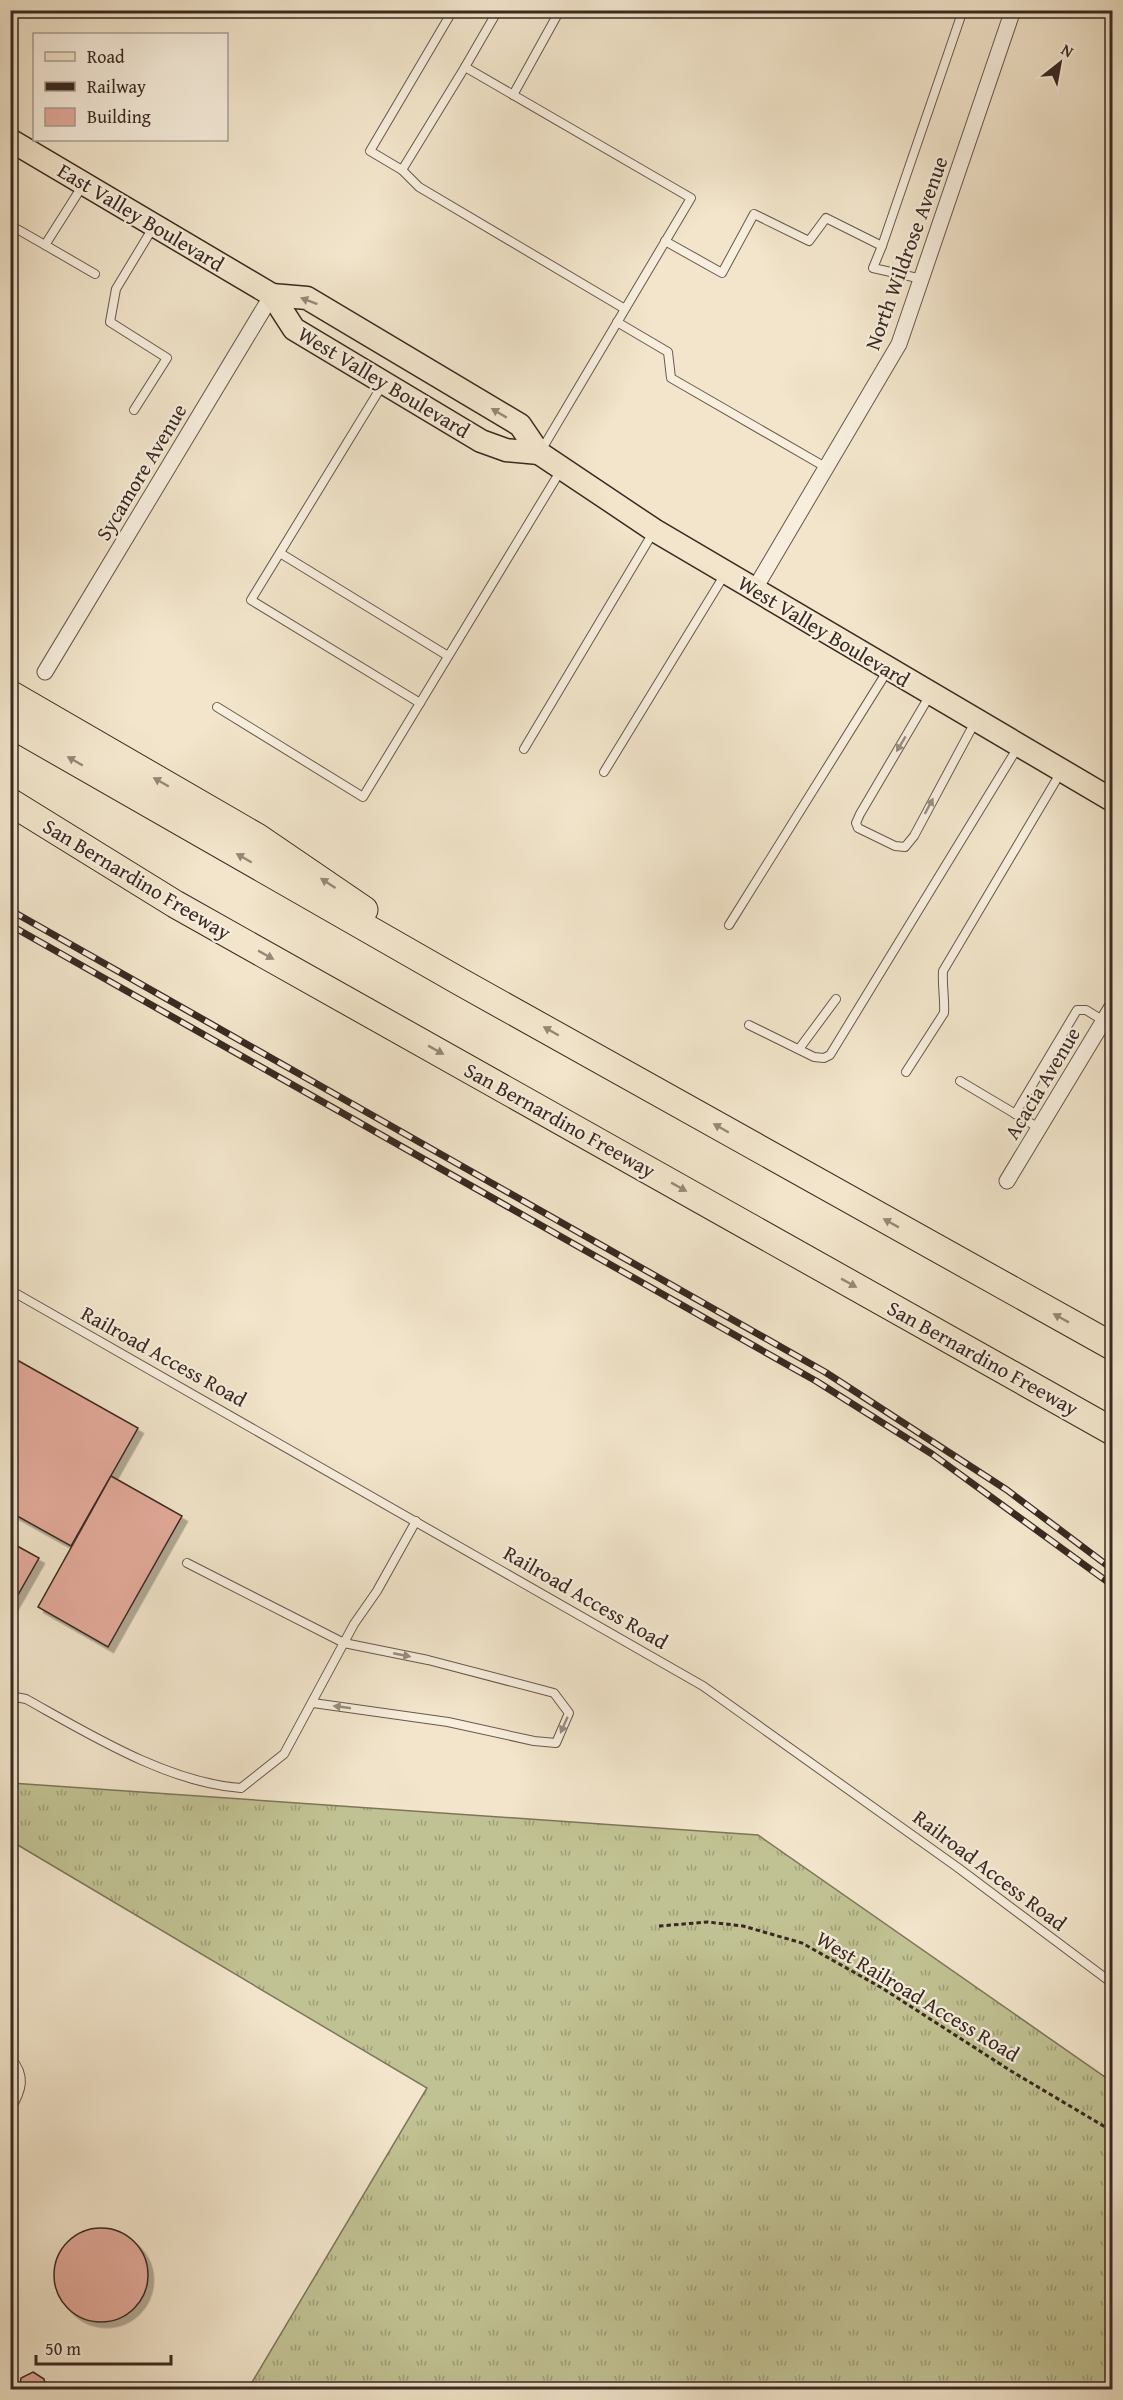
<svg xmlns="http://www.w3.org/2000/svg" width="1123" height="2400" viewBox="0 0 1123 2400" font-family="'Gentium Book Plus',serif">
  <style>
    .grass { fill: url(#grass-tufts); stroke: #7d765a; stroke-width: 1.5 }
    .building { fill: #e4ab9c; stroke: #392922; stroke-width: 1.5; filter: url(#shadow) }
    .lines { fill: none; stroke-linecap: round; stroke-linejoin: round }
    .service-casing { stroke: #67584c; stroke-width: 10 }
    .minor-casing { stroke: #67584c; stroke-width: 17 }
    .primary-casing { stroke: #392922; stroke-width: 25 }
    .motorway-casing { stroke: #392922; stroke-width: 29 }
    .path { stroke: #392922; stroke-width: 3; stroke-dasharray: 4.5 3; stroke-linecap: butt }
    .service { stroke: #f7eedd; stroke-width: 8 }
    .minor { stroke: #f7eedd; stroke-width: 15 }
    .primary { stroke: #f2e5cb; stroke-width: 22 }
    .motorway { stroke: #f2e5cb; stroke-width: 27 }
    .rail-casing { stroke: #392922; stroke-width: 7 }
    .rail { stroke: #f7eedd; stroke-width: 4.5; stroke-dasharray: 14; stroke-linecap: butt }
    .oneway { fill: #968776 }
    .oneway2 { fill: #988c80 }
    .labels { text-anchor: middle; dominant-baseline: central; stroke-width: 4.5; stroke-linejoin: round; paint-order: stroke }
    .street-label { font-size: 21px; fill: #392922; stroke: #f7eedd }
  </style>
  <defs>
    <pattern id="grass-tufts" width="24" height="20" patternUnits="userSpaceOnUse" patternTransform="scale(1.5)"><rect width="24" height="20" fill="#c1c293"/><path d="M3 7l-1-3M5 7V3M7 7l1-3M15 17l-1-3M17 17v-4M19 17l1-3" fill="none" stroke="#9e9e78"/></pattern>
    <filter id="shadow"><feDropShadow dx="5.5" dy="5.5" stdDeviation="0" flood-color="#0004"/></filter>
  </defs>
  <rect width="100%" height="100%" fill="#f2e5cb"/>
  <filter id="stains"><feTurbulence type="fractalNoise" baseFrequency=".00333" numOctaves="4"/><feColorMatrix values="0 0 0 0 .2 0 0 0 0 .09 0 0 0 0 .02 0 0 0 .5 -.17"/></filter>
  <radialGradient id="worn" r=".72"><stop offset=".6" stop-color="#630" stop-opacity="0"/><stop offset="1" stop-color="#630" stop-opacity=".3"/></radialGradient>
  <polygon class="grass" points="11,1783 758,1835 1112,2082 1112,2389 248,2389 427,2088 11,1841"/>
  <g class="building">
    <polygon points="10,1356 138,1428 71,1546 10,1512"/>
    <polygon points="111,1476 182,1516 108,1647 38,1607"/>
    <polygon points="10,1542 39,1558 11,1607 10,1607"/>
    <circle cx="101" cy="2275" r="47"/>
    <polygon points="33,2372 44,2379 46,2390 19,2390 21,2378"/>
  </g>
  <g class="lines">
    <defs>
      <g id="service">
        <polyline points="465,67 498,10"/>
        <polyline points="513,95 560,10"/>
        <polyline points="402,170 370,151 453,10"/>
        <polyline points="17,229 45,245 83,185"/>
        <polyline points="665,241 722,273 754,214 809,241 826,218 882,246 873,268 922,279"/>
        <polyline points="45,245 95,274"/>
        <polyline points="882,246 963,10"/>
        <polyline points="617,322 668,352 671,378 827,468"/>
        <polyline points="383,384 251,600 420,703 561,470"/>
        <polyline points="134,410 167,358 110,322 116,289 154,226"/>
        <polyline points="542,449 691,198 465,67 402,170 419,187 625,309"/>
        <polyline points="280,553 448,656"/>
        <polyline points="930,695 860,814 856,823 858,828 895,846 905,847 914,836 975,722"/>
        <polyline points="217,707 363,797 420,703"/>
        <polyline points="524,749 654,531"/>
        <polyline points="604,772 725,574"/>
        <polyline points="729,925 888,670"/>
        <polyline points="749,1025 814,1057 824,1058 830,1055 1018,747"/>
        <polyline points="799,1049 836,999"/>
        <path d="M 906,1072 L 944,1013 C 945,999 942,986 943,971 L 1061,772"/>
        <polyline points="960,1081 1039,1128"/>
        <polyline points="1015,1114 1077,1010 1086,1010 1104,1021"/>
        <polyline points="10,1290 703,1686 957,1867 1112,1983"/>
        <polyline points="187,1563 344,1643 428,1660 554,1693 569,1713 556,1743 534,1741 448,1722 313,1703"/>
        <path d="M 10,1696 L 26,1699 C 89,1734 168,1783 241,1788 L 284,1754 L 354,1624 L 377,1591 L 416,1521"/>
        <path d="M 10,2057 C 27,2076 22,2090 10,2111"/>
      </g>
      <g id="minor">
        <polyline points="754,590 899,344 1013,10"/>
        <polyline points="45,672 272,295"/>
        <polyline points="1007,1181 1112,1007"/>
      </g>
      <g id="primary">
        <polyline points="10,140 272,295 307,298 520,425 539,453 654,530 1112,800"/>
        <polyline points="272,295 294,329 481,441 506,450 539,453"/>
      </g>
      <g id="motorway">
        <polyline points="10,694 257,837 364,910"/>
        <polyline points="10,724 459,981 1112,1346"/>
        <polyline points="10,802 175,904 1112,1431"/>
      </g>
    </defs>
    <use href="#service" class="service-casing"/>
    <use href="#minor" class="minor-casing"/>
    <use href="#primary" class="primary-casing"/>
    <use href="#motorway" class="motorway-casing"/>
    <polyline class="path" points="659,1926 708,1922 743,1926 802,1943 882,1988 1011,2071 1112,2131"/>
    <use href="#service" class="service"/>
    <use href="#minor" class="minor"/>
    <use href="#primary" class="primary"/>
    <use href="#motorway" class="motorway"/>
    <defs>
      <g id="rail">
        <polyline points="10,910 825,1372 1007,1490 1112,1569"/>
        <polyline points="10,925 816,1381 932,1454 1112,1585"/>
      </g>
    </defs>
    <use href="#rail" class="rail-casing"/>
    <use href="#rail" class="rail"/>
  </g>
  <defs><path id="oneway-solid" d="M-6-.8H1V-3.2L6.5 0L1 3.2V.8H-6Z" transform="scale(1.5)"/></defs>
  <g class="oneway">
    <use href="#oneway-solid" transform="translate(309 301) rotate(-159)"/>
    <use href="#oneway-solid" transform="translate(499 413) rotate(-149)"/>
    <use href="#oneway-solid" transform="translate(75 761) rotate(-150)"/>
    <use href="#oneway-solid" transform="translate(161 782) rotate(-150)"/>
    <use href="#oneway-solid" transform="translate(244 858) rotate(-150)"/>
    <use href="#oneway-solid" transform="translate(328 883) rotate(-147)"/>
    <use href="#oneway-solid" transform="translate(266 955) rotate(29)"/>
    <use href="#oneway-solid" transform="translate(551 1031) rotate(-150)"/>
    <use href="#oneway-solid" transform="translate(436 1050) rotate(29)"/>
    <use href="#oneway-solid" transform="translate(721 1128) rotate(-150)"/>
    <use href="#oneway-solid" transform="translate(679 1187) rotate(29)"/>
    <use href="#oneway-solid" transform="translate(891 1223) rotate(-151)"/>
    <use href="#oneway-solid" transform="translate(849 1283) rotate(29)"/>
    <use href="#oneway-solid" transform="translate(1061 1318) rotate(-151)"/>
  </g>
  <g class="oneway2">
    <use href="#oneway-solid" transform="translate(901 744) rotate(121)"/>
    <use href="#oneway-solid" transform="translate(929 806) rotate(-62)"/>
    <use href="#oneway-solid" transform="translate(402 1655) rotate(11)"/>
    <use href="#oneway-solid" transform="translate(342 1707) rotate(-172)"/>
    <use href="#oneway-solid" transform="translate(564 1725) rotate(114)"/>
  </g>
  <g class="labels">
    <g class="street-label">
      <text transform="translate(141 217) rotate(31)">East Valley Boulevard</text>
      <text transform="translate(906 253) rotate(-70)">North Wildrose Avenue</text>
      <text transform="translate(384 382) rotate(31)">West Valley Boulevard</text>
      <text transform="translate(141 472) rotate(-59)">Sycamore Avenue</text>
      <text transform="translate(824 631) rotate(31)">West Valley Boulevard</text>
      <text transform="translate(137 879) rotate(31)">San Bernardino Freeway</text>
      <text transform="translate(1042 1083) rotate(-59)">Acacia Avenue</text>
      <text transform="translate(560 1120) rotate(29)">San Bernardino Freeway</text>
      <text transform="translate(164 1356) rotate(29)">Railroad Access Road</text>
      <text transform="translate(983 1358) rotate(29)">San Bernardino Freeway</text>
      <text transform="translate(586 1597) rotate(30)">Railroad Access Road</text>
      <text transform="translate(990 1870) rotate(37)">Railroad Access Road</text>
      <text transform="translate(918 1996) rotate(31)">West Railroad Access Road</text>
    </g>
  </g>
  <rect width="1123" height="2400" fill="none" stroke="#f2e5cb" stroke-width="36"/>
  <rect x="12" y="12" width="1099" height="2376" fill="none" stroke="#392922" stroke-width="3"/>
  <rect x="18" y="18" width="1087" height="2364" fill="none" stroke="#392922" stroke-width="1.5"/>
  <rect x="33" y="33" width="195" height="108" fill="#f7eedd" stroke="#ab9f92" stroke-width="1.5"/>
  <rect x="45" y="52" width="30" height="9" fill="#f2e5cb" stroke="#ab9f92" stroke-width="1.5"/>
  <text x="87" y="63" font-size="18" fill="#392922">Road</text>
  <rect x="45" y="82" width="30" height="9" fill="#392922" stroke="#ab9f92" stroke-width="1.5"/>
  <text x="87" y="93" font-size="18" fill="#392922">Railway</text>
  <rect x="45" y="108" width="30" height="18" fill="#e4ab9c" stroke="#ab9f92" stroke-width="1.5"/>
  <text x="87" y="123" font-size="18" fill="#392922">Building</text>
  <g transform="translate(1060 63) rotate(31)" stroke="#f7eedd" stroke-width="4.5" paint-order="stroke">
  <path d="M0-4.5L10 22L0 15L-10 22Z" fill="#392922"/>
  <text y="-9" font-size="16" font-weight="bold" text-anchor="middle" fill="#392922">N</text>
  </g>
  <path d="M36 2355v9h135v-9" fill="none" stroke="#392922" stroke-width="3"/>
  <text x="45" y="2355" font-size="18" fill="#392922" stroke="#f7eedd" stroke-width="4.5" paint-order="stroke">50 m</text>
  <rect width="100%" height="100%" filter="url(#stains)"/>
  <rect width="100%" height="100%" fill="url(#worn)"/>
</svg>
